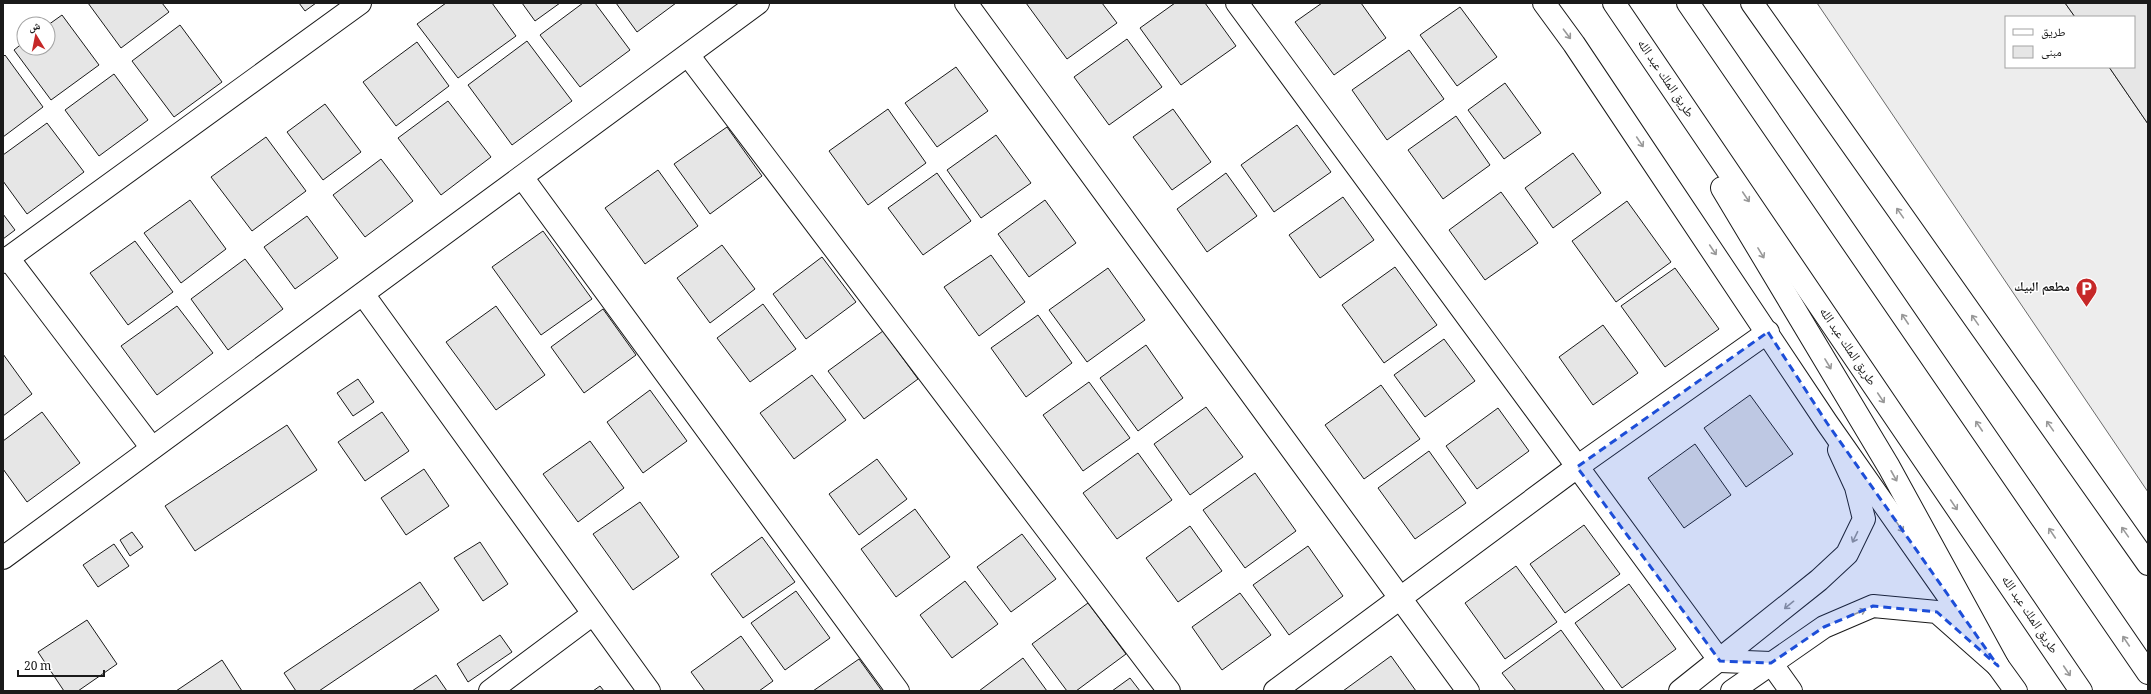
<svg xmlns="http://www.w3.org/2000/svg" width="2151" height="694" viewBox="0 0 2151 694" font-family="Georgia,'Noto Naskh Arabic',serif">
  <style>
    .parking { fill: #ededed; stroke: #6a6a6a }
    .building { fill: #e6e6e6; stroke: #1a1a1a }
    .lines { fill: none; stroke-linecap: round; stroke-linejoin: round }
    .street-casing { stroke: #1a1a1a; stroke-width: 24 }
    .primary-casing { stroke: #1a1a1a; stroke-width: 24 }
    .highway-casing { stroke: #1a1a1a; stroke-width: 24 }
    .street { stroke: #fff; stroke-width: 22 }
    .primary { stroke: #fff; stroke-width: 22 }
    .highway { stroke: #fff; stroke-width: 22 }
    .oneway { stroke: #989898 }
    .marked { fill: #1d4ed8; fill-opacity: 0.2; stroke: #1d4ed8; stroke-width: 3; stroke-dasharray: 8 5; stroke-linejoin: round }
    .labels { text-anchor: middle; dominant-baseline: central; stroke-width: 3; stroke-linejoin: round; paint-order: stroke }
    .street-label { font-size: 13px; fill: #1a1a1a; stroke: #fff }
    .poi-label { font-size: 13px; font-weight: bold; fill: #1a1a1a; stroke: #fff; text-anchor: end }
  </style>
  <rect width="100%" height="100%" fill="#fff"/>
  <polygon class="parking" points="1817,3 2065,3 2075,17 2006,17 2006,67 2109,67 2148,124 2148,492"/>
  <g class="building">
    <polygon points="88,3 162,3 169,12 121,48"/>
    <polygon points="299,3 316,3 305,11"/>
    <polygon points="446,3 492,3 516,36 458,78 417,24"/>
    <polygon points="522,3 560,3 535,21"/>
    <polygon points="583,3 595,3 630,50 580,87 540,35"/>
    <polygon points="616,3 676,3 637,32"/>
    <polygon points="1026,3 1102,3 1117,23 1067,59"/>
    <polygon points="1175,3 1205,3 1236,46 1181,85 1140,28"/>
    <polygon points="1322,3 1361,3 1386,38 1334,75 1295,22"/>
    <polygon points="2065,3 2148,3 2148,124 2109,67 2134,67 2134,17 2075,17"/>
    <polygon points="1460,7 1497,57 1457,86 1420,35"/>
    <polygon points="62,15 99,65 51,100 14,50 24,42 24,48 48,48 48,25"/>
    <polygon points="180,25 222,82 174,117 132,61"/>
    <polygon points="1127,39 1162,87 1109,125 1074,77"/>
    <polygon points="527,41 572,101 512,145 468,85"/>
    <polygon points="417,42 449,86 396,126 363,82"/>
    <polygon points="1409,50 1444,99 1387,140 1352,90"/>
    <polygon points="5,55 43,107 3,137 3,57"/>
    <polygon points="956,67 988,111 937,147 905,103"/>
    <polygon points="114,74 148,120 99,156 65,110"/>
    <polygon points="1505,83 1541,133 1504,159 1468,110"/>
    <polygon points="448,101 491,157 441,195 398,138"/>
    <polygon points="325,104 361,152 323,180 287,132"/>
    <polygon points="888,109 926,163 868,205 829,151"/>
    <polygon points="1173,109 1211,162 1172,190 1133,137"/>
    <polygon points="1456,116 1490,165 1443,199 1408,150"/>
    <polygon points="47,123 84,172 27,214 3,181 3,155"/>
    <polygon points="1297,125 1331,172 1274,212 1241,165"/>
    <polygon points="727,127 762,176 710,214 674,164"/>
    <polygon points="996,135 1031,183 981,218 947,170"/>
    <polygon points="266,137 306,191 252,231 211,177"/>
    <polygon points="1573,153 1601,193 1553,228 1525,188"/>
    <polygon points="381,159 413,201 365,237 333,195"/>
    <polygon points="658,170 698,226 645,264 605,208"/>
    <polygon points="937,173 971,221 923,255 888,208"/>
    <polygon points="1226,173 1257,216 1207,252 1177,209"/>
    <polygon points="1501,192 1538,243 1485,280 1449,230"/>
    <polygon points="1343,197 1374,240 1320,278 1289,235"/>
    <polygon points="190,200 226,249 181,283 144,233"/>
    <polygon points="1045,200 1076,243 1029,277 998,234"/>
    <polygon points="1627,201 1671,262 1616,302 1572,241"/>
    <polygon points="3,214 15,230 3,239"/>
    <polygon points="307,216 338,258 295,289 264,247"/>
    <polygon points="543,231 592,299 541,335 492,267"/>
    <polygon points="135,241 173,292 128,325 90,273"/>
    <polygon points="722,245 755,289 710,323 677,278"/>
    <polygon points="991,255 1025,302 979,336 944,287"/>
    <polygon points="822,257 856,302 806,339 773,294"/>
    <polygon points="245,259 283,309 228,350 191,299"/>
    <polygon points="1395,267 1437,325 1384,363 1342,305"/>
    <polygon points="1108,268 1145,320 1087,362 1049,310"/>
    <polygon points="1675,268 1719,329 1665,367 1621,306"/>
    <polygon points="763,304 796,349 750,382 717,338"/>
    <polygon points="177,306 213,353 157,395 121,346"/>
    <polygon points="496,306 545,375 496,410 446,342"/>
    <polygon points="603,309 636,355 584,393 551,347"/>
    <polygon points="1038,315 1072,363 1026,397 991,348"/>
    <polygon points="1603,325 1638,373 1593,405 1559,357"/>
    <polygon points="883,331 918,379 864,419 828,371"/>
    <polygon points="1444,339 1475,381 1425,417 1394,375"/>
    <polygon points="1146,345 1183,398 1138,431 1100,378"/>
    <polygon points="3,354 32,394 3,416"/>
    <polygon points="812,375 846,420 794,459 760,413"/>
    <polygon points="358,379 374,402 353,416 337,393"/>
    <polygon points="1089,382 1130,438 1083,471 1043,415"/>
    <polygon points="1381,385 1420,439 1364,479 1325,425"/>
    <polygon points="650,390 687,441 643,473 607,422"/>
    <polygon points="1750,395 1793,454 1746,487 1704,428"/>
    <polygon points="1206,407 1243,457 1190,495 1154,444"/>
    <polygon points="1498,408 1529,451 1477,489 1446,446"/>
    <polygon points="42,412 80,463 27,502 3,469 3,441"/>
    <polygon points="382,412 409,451 365,481 338,442"/>
    <polygon points="287,425 317,470 195,551 165,506"/>
    <polygon points="590,441 624,488 578,522 543,474"/>
    <polygon points="1695,444 1731,495 1684,528 1648,478"/>
    <polygon points="1429,451 1466,503 1415,539 1378,488"/>
    <polygon points="1138,453 1172,500 1117,539 1083,493"/>
    <polygon points="877,459 907,499 859,535 829,494"/>
    <polygon points="424,469 449,506 406,535 381,498"/>
    <polygon points="1255,473 1296,531 1245,568 1203,510"/>
    <polygon points="640,502 679,557 633,590 593,534"/>
    <polygon points="915,509 950,557 896,597 861,549"/>
    <polygon points="1584,525 1620,574 1565,613 1530,564"/>
    <polygon points="1190,526 1222,571 1178,602 1146,558"/>
    <polygon points="132,532 143,547 130,556 120,540"/>
    <polygon points="1022,534 1056,579 1011,612 977,567"/>
    <polygon points="762,537 795,582 743,618 711,574"/>
    <polygon points="480,542 508,584 483,601 454,558"/>
    <polygon points="114,544 129,566 98,587 83,565"/>
    <polygon points="1308,546 1343,596 1289,635 1253,585"/>
    <polygon points="1516,566 1557,622 1505,659 1465,603"/>
    <polygon points="965,581 998,624 952,658 920,615"/>
    <polygon points="420,582 439,610 319,691 296,691 284,673"/>
    <polygon points="1629,584 1676,649 1622,688 1575,623"/>
    <polygon points="796,591 830,638 785,670 751,623"/>
    <polygon points="1240,593 1271,635 1222,670 1192,627"/>
    <polygon points="1088,603 1126,654 1076,691 1067,691 1032,644"/>
    <polygon points="87,620 117,664 78,691 64,691 38,652"/>
    <polygon points="1561,630 1605,691 1516,691 1502,673"/>
    <polygon points="500,635 512,652 468,682 457,664"/>
    <polygon points="741,636 773,681 759,691 705,691 691,672"/>
    <polygon points="1391,656 1416,691 1343,691"/>
    <polygon points="1023,658 1047,691 979,691"/>
    <polygon points="859,659 882,691 813,691"/>
    <polygon points="222,660 242,691 176,691"/>
    <polygon points="436,675 447,691 412,691"/>
    <polygon points="1130,678 1140,691 1112,691"/>
    <polygon points="600,686 604,691 593,691"/>
  </g>
  <g class="lines">
    <defs>
      <g id="street">
        <polyline points="966,3 1468,691"/>
        <polyline points="1237,3 1720,661 1771,663 1791,691"/>
        <polyline points="688,55 1169,691"/>
        <polyline points="522,177 898,691"/>
        <polyline points="8,258 152,448"/>
        <polyline points="3,262 360,3"/>
        <polyline points="363,294 649,691"/>
        <polyline points="3,558 758,3"/>
        <polyline points="490,691 593,614"/>
        <polyline points="1275,691 1577,467 1768,332"/>
        <polyline points="1680,691 1819,580 1847,554 1864,519 1856,487 1839,450"/>
        <polyline points="1732,691 1824,627 1873,606 1937,612 1997,665"/>
      </g>
      <g id="primary">
        <polyline points="1544,3 1574,44 1827,423 1958,610"/>
        <polyline points="1752,3 2148,564"/>
        <polyline points="1987,651 2016,691"/>
      </g>
      <g id="highway">
        <polyline points="1614,3 2081,691"/>
        <polyline points="1688,3 2148,673"/>
        <polyline points="1722,188 1889,467 1998,666"/>
      </g>
    </defs>
    <use href="#street" class="street-casing"/>
    <use href="#primary" class="primary-casing"/>
    <use href="#highway" class="highway-casing"/>
    <use href="#street" class="street"/>
    <use href="#primary" class="primary"/>
    <use href="#highway" class="highway"/>
  </g>
  <defs><path id="oneway-shaft" d="M-6 0H5M1.5-3L5.5 0L1.5 3" fill="none" stroke-width="1.6" stroke-linecap="round" stroke-linejoin="round"/></defs>
  <g class="oneway">
    <use href="#oneway-shaft" transform="translate(1567 34) rotate(53)"/>
    <use href="#oneway-shaft" transform="translate(1640 142) rotate(56)"/>
    <use href="#oneway-shaft" transform="translate(1746 197) rotate(56)"/>
    <use href="#oneway-shaft" transform="translate(1900 213) rotate(-125)"/>
    <use href="#oneway-shaft" transform="translate(1713 250) rotate(56)"/>
    <use href="#oneway-shaft" transform="translate(1761 253) rotate(59)"/>
    <use href="#oneway-shaft" transform="translate(1905 319) rotate(-124)"/>
    <use href="#oneway-shaft" transform="translate(1975 320) rotate(-125)"/>
    <use href="#oneway-shaft" transform="translate(1828 364) rotate(59)"/>
    <use href="#oneway-shaft" transform="translate(1881 398) rotate(56)"/>
    <use href="#oneway-shaft" transform="translate(1979 426) rotate(-124)"/>
    <use href="#oneway-shaft" transform="translate(2050 426) rotate(-125)"/>
    <use href="#oneway-shaft" transform="translate(1894 476) rotate(61)"/>
    <use href="#oneway-shaft" transform="translate(1954 505) rotate(56)"/>
    <use href="#oneway-shaft" transform="translate(1900 527) rotate(55)"/>
    <use href="#oneway-shaft" transform="translate(2125 532) rotate(-125)"/>
    <use href="#oneway-shaft" transform="translate(2052 533) rotate(-124)"/>
    <use href="#oneway-shaft" transform="translate(1855 537) rotate(116)"/>
    <use href="#oneway-shaft" transform="translate(1789 605) rotate(141)"/>
    <use href="#oneway-shaft" transform="translate(1860 612) rotate(-23)"/>
    <use href="#oneway-shaft" transform="translate(2126 641) rotate(-124)"/>
    <use href="#oneway-shaft" transform="translate(2067 671) rotate(56)"/>
  </g>
  <path class="marked" d="M 1768,332 L 1827,423 L 1998,666 L 1937,612 L 1873,606 L 1824,627 L 1771,663 L 1720,661 L 1577,467 Z"/>
  <defs>
    <symbol id="parking-pin" viewBox="-11 -11 22 30"><path d="M0 17L-7.5 6A9.5 9.5 0 1 1 7.5 6Z" fill="#c62828" stroke="#fff"/><path d="M-3.5-5.5H1a3.5 3.5 0 0 1 0 7H-1V5.5H-3.5ZM-1-3.4V-.6H.8a1.4 1.4 0 0 0 0-2.8Z" fill="#fff"/></symbol>
  </defs>
  <g fill-rule="evenodd">
    <use href="#parking-pin" x="2074" y="276" width="25" height="34"/>
  </g>
  <g class="labels">
    <g class="street-label">
      <text transform="translate(1665 79) rotate(56)">طريق الملك عبد الله</text>
      <text transform="translate(1847 347) rotate(56)">طريق الملك عبد الله</text>
      <text transform="translate(2029 615) rotate(56)">طريق الملك عبد الله</text>
    </g>
    <g class="poi-label">
      <text x="2070" y="288">مطعم البيك</text>
    </g>
  </g>
  <rect width="2151" height="694" fill="none" stroke="#1a1a1a" stroke-width="8"/>
  <rect x="2005" y="16" width="130" height="52" fill="#ffffff" stroke="#a3a3a3"/>
  <rect x="2013" y="29" width="20" height="6" fill="#ffffff" stroke="#a3a3a3"/>
  <text x="2041" y="36" font-size="12" fill="#1a1a1a">طريق</text>
  <rect x="2013" y="46" width="20" height="12" fill="#e6e6e6" stroke="#a3a3a3"/>
  <text x="2041" y="56" font-size="12" fill="#1a1a1a">مبنى</text>
  <g transform="translate(36 36) rotate(350)"><circle r="19" fill="#ffffff" stroke="#a3a3a3"/>
  <path d="M0-3L7 15L0 10L-7 15Z" fill="#c62828"/>
  <text y="-6" font-size="11" font-weight="bold" text-anchor="middle" fill="#1a1a1a">ش</text>
  </g>
  <path d="M18 670v6h86v-6" fill="none" stroke="#1a1a1a" stroke-width="2"/>
  <text x="24" y="670" font-size="12" fill="#1a1a1a" stroke="#ffffff" stroke-width="3" paint-order="stroke">20 m</text>
</svg>
